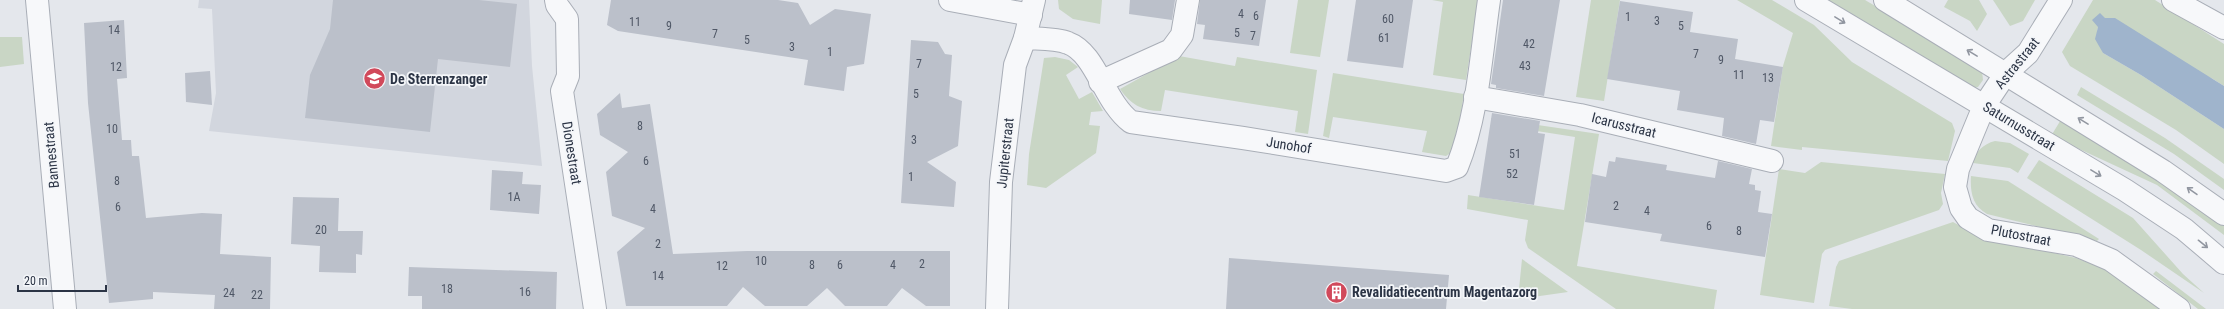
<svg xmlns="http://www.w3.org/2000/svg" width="2224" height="309" viewBox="0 0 2224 309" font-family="'Roboto Condensed',sans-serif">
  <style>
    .built { fill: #d2d6de }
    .green { fill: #c9d6c5 }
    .water { fill: #9fb4cc }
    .building { fill: #bbc0ca }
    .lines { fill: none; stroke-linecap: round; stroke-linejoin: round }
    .minor-casing { stroke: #a9aeb7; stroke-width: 24 }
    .minor { stroke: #f7f8fa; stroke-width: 22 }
    .oneway { stroke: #9196a0 }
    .labels { text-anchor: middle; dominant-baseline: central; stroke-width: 3.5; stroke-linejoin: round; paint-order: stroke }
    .number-label { font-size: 12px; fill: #4f5766 }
    .street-label { font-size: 14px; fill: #2b3445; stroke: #f4f6f9 }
    .poi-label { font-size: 14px; font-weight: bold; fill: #2b3445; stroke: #f4f6f9; text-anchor: start }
  </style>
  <rect width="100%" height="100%" fill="#e4e7ec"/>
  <polygon class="built" points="199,0 529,0 532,66 542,166 209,131 216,93 212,9 198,8"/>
  <g class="green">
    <polygon points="1058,0 1102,0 1100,24 1073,19 1059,9"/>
    <polygon points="1298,0 1329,0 1320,57 1290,53"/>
    <polygon points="1432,0 1477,0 1478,2 1466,80 1433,75 1443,2"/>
    <polygon points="1591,0 1620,0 1604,101 1576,97"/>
    <polygon points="1737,0 1772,0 1814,25 1852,62 1952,123 1955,131 1948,161 1802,147 1802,150 1771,146 1783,66 1793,33"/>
    <polygon points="1824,0 1865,0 1979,67 1982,71 1983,80 1978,87 1973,88"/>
    <polygon points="1948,0 1979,0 1987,14 1977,31 1970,21 1944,7"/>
    <polygon points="1993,0 2035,0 2023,21 2010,26"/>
    <polygon points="2093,0 2155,0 2224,44 2224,86 2213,79 2098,27 2097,32 2103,53 2141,75 2224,129 2224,164 2176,130 2070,66 2062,52"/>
    <polygon points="0,37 22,37 24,64 0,67"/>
    <path d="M 1179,56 L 1235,66 L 1237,57 L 1317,70 L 1308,134 L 1295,132 L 1298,111 L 1165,90 L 1161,111 C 1142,111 1130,104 1120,89 Z"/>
    <polygon points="1055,57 1069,60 1078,67 1066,75 1079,99 1092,92 1103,111 1091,112 1089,125 1100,126 1096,153 1046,188 1027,185 1029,154 1044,58"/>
    <polygon points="1333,73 1464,94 1455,150 1446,156 1422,152 1427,131 1333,117 1329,138 1323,136"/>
    <polygon points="2081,87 2165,138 2224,179 2224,190 2174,154 2077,95"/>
    <polygon points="1491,118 1599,134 1577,266 1717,290 1714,309 1616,309 1528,248 1525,240 1528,220 1467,209 1468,195 1564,210 1575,137 1491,124"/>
    <polygon points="2062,118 2092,135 2224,224 2224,235 2157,185 2051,136"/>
    <path d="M 1995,141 L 2010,143 L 2029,154 L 2018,173 L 2010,168 L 1973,163 C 1975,152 1983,144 1995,141 Z"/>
    <polygon points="2039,160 2133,218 2183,274 2204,293 2141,250 2027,178"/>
    <polygon points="1821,162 1945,174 1941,193 1943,204 1939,210 1825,250 1822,254 1814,303 1760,295 1779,169 1805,173"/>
    <path d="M 1971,176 L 2008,181 L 2099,239 L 2097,241 L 1987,214 C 1972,206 1970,191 1971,176 Z"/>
    <polygon points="1953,222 1979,236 2076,258 2107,270 2162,309 1852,309 1829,306 1836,267 1839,261"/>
    <polygon points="1522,259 1568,292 1518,299"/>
    <polygon points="2156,271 2206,309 2198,309 2153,274"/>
  </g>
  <polygon class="water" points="2100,13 2105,18 2115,18 2224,86 2224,129 2141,75 2103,53 2095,39 2098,27 2092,20"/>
  <g class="building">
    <polygon points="333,0 479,0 517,4 510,67 438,59 430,132 305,118 310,75 330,29"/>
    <polygon points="611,0 778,0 798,3 810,25 835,9 871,14 864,64 847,67 844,91 804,85 808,60 618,31 607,25"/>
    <polygon points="1130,0 1175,0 1172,20 1129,14"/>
    <polygon points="1200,0 1266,0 1259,46 1203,39 1205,25 1197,24"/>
    <polygon points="1356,0 1413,0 1403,68 1347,61"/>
    <polygon points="1503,0 1560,0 1544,96 1496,88 1496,85 1491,84"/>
    <polygon points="1620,1 1693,12 1690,32 1738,39 1735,59 1783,67 1774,122 1760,120 1756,144 1722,136 1724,118 1677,110 1680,91 1607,79"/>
    <polygon points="124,20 127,78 117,79 122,140 131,140 132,156 139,156 146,218 202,213 222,214 220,254 271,257 270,309 214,309 215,295 153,292 153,299 109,303 88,103 84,23"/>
    <polygon points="911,40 938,42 945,54 952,55 949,96 962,101 958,146 927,162 956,182 954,207 901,203"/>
    <polygon points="210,71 212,105 186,102 185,73"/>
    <polygon points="620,93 622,108 650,104 673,254 747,251 950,251 950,306 926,306 902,288 887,306 845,306 827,288 807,306 765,306 743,287 727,306 626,306 617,252 645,228 612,216 606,172 628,152 600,135 597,114"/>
    <polygon points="1492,113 1540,121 1538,133 1545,134 1534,205 1479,197"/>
    <polygon points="1616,157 1667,165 1666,170 1715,178 1718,161 1752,169 1749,184 1755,185 1755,190 1761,191 1758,212 1772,214 1765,257 1660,241 1662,234 1585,222 1592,174 1606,177 1609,161 1615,162"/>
    <polygon points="492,170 523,172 522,184 541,185 539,214 490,210"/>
    <polygon points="293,197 339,198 338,231 363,231 362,255 356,254 356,273 319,272 320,246 291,244"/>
    <polygon points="1229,258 1449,275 1446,309 1226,309"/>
    <polygon points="409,267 557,272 556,309 422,309 422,296 408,296"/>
  </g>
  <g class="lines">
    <defs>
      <g id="minor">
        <polyline points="37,0 65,309"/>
        <polyline points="556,0 557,5 567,19 568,76 562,91 595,309"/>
        <polyline points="950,0 1031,15"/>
        <polyline points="1806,0 2125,190 2184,229 2224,263"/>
        <polyline points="1885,0 2163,171 2224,214"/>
        <polyline points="2061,0 2028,53 2006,73 1984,106 1958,169 1955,187 1961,208 1968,218 1988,230 2076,245 2111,260 2179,309"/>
        <polyline points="2173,0 2224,28"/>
        <path d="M 1025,38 C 1038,39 1056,38 1068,43 C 1096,53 1104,102 1131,122 L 1243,138 L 1446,171 L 1457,167 C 1478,115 1481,55 1489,0"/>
        <polyline points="1100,82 1171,50 1182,35 1188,0"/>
        <polyline points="1475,97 1580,115 1772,161"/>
        <polyline points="997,309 1001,182 1015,65 1025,38 1034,0"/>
      </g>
    </defs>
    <use href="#minor" class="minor-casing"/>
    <use href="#minor" class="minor"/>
  </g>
  <defs><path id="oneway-shaft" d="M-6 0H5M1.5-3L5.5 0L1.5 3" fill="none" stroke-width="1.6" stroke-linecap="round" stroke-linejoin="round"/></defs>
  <g class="oneway">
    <use href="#oneway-shaft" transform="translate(1840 20) rotate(31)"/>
    <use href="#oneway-shaft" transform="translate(1972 53) rotate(-149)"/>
    <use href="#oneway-shaft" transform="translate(2083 121) rotate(-148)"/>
    <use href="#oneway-shaft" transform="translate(2096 173) rotate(31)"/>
    <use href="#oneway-shaft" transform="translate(2192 191) rotate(-145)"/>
    <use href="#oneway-shaft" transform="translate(2203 244) rotate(39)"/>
  </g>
  <defs>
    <symbol id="school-disc" viewBox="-11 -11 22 22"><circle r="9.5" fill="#d1495b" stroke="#f4f6f9"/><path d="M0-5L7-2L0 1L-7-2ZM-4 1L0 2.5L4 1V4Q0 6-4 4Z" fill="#fff"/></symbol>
    <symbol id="building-disc" viewBox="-11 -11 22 22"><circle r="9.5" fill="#d1495b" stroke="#f4f6f9"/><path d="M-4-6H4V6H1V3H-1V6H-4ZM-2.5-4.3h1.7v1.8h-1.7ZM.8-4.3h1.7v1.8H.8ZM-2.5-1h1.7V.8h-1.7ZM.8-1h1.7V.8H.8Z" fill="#fff"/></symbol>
  </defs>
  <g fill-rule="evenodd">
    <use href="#school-disc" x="362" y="66" width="25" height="25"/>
    <use href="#building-disc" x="1324" y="280" width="25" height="25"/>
  </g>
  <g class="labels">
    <g class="number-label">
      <text x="1241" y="14">4</text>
      <text x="1256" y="16">6</text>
      <text x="1628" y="17">1</text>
      <text x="1388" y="19">60</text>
      <text x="1657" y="21">3</text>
      <text x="635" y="22">11</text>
      <text x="669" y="26">9</text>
      <text x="1681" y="26">5</text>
      <text x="114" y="30">14</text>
      <text x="1237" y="33">5</text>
      <text x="715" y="34">7</text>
      <text x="1253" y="36">7</text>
      <text x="1384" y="38">61</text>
      <text x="747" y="40">5</text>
      <text x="1529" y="44">42</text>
      <text x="792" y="47">3</text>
      <text x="830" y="52">1</text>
      <text x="1696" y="54">7</text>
      <text x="1721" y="60">9</text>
      <text x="919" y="64">7</text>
      <text x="1525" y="66">43</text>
      <text x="116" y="67">12</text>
      <text x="1739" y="75">11</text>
      <text x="1768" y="78">13</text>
      <text x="916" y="94">5</text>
      <text x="640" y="126">8</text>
      <text x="112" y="129">10</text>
      <text x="914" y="140">3</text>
      <text x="1515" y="154">51</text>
      <text x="646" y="161">6</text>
      <text x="1512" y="174">52</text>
      <text x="911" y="177">1</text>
      <text x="117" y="181">8</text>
      <text x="514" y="197">1A</text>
      <text x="1616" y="206">2</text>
      <text x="118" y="207">6</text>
      <text x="653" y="209">4</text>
      <text x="1647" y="211">4</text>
      <text x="1709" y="226">6</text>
      <text x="321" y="230">20</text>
      <text x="1739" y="231">8</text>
      <text x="658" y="244">2</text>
      <text x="761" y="261">10</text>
      <text x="922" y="264">2</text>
      <text x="812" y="265">8</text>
      <text x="840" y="265">6</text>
      <text x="893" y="265">4</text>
      <text x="722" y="266">12</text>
      <text x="658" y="276">14</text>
      <text x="447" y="289">18</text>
      <text x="525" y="292">16</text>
      <text x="229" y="293">24</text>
      <text x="257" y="295">22</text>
    </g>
    <g class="street-label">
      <text transform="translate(2017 63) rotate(-51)">Astrastraat</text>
      <text transform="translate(1624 125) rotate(14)">Icarusstraat</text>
      <text transform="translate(2019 126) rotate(31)">Saturnusstraat</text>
      <text transform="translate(1289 145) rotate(9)">Junohof</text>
      <text transform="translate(572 153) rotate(81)">Dionestraat</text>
      <text transform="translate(1005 153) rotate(-84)">Jupiterstraat</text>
      <text transform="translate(51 155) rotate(-95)">Bannestraat</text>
      <text transform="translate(2021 235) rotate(11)">Plutostraat</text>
    </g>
    <g class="poi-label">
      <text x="390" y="79">De Sterrenzanger</text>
      <text x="1352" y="292">Revalidatiecentrum Magentazorg</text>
    </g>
  </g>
  <path d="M18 285v6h88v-6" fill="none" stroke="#2b3445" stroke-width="2"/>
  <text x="24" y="285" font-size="12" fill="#2b3445" stroke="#f4f6f9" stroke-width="3" paint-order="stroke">20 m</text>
</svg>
